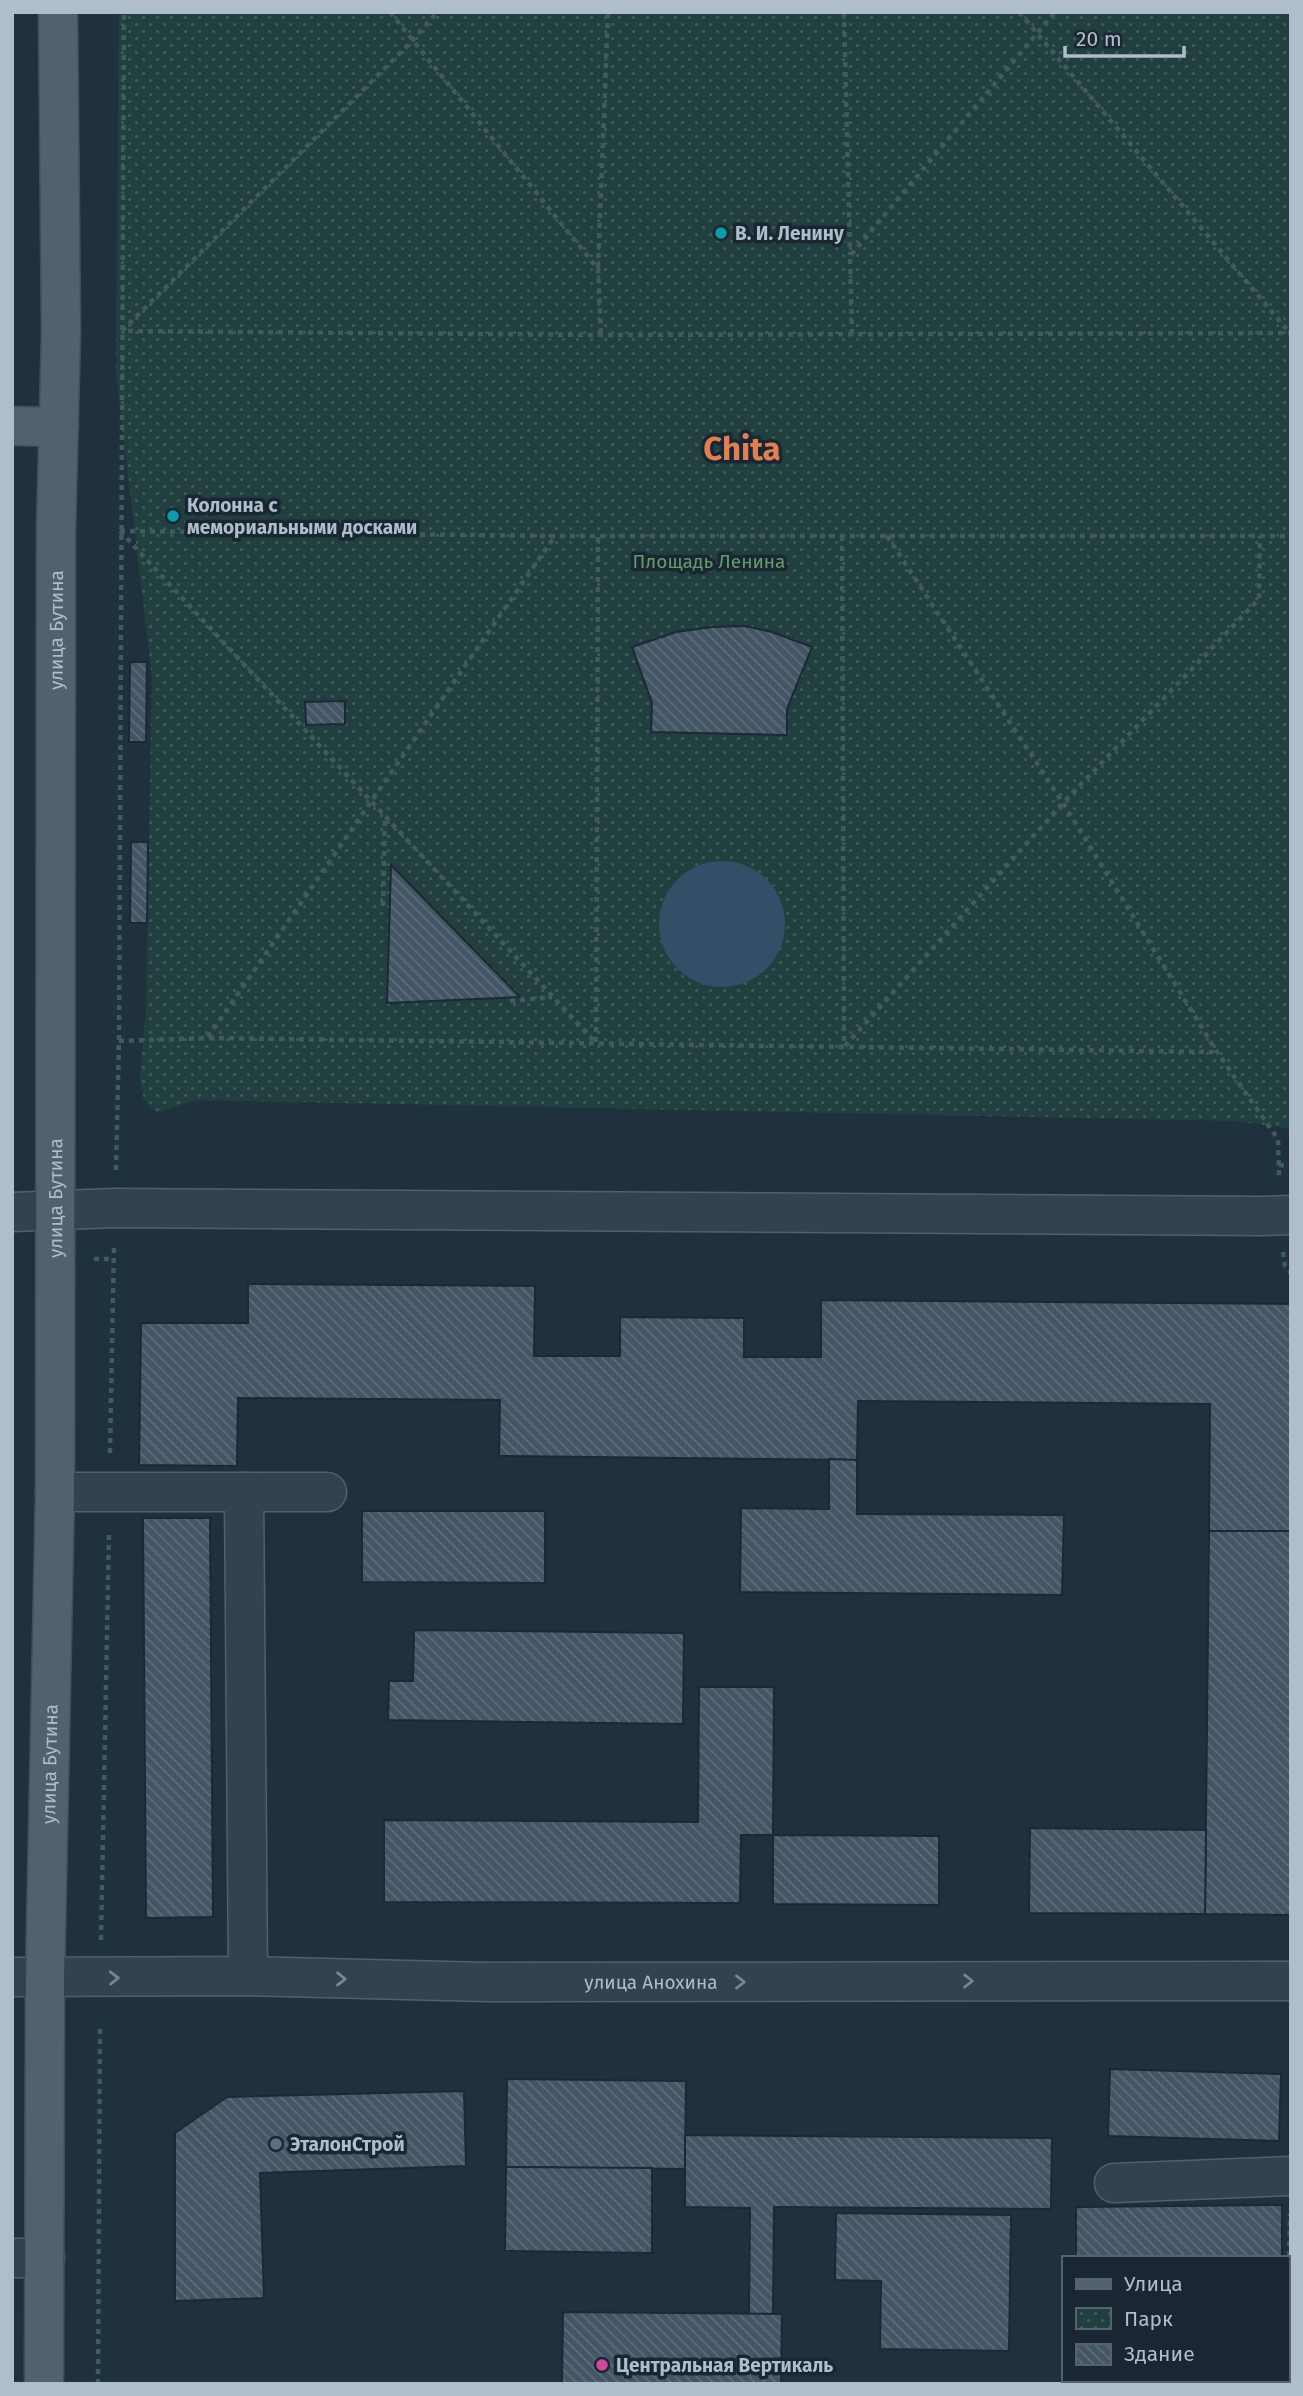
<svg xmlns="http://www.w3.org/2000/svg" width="1303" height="2396" viewBox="0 0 1303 2396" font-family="'Fira Sans',sans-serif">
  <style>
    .park { fill: url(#park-dots) }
    .water { fill: #324f67 }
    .building { fill: url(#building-back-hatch); stroke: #1c2935; stroke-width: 2 }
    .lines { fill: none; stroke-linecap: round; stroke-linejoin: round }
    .minor-casing { stroke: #53606c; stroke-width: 41 }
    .major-casing { stroke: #414e5a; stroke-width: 41 }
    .path { stroke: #405b5b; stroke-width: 4.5; stroke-dasharray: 5 5; stroke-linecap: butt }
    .minor { stroke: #34424e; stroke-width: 38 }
    .major { stroke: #52616e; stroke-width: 38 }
    .oneway { stroke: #788692 }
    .culture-dot { fill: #0f9aa8; stroke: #1a2733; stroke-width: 2.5 }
    .service-dot { fill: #5c6f8a; stroke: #1a2733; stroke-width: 2.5 }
    .hotel-dot { fill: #d1479c; stroke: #1a2733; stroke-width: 2.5 }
    .labels { text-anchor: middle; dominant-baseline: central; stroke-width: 7; stroke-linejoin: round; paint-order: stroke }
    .poi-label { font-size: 19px; font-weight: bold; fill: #b0bdca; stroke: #1a2733; text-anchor: start }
    .park-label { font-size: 19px; fill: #649d6a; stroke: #1a2733 }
    .street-label { font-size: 19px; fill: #b0bdca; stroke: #1a2733 }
    .town-label { font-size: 33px; font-weight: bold; fill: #df7f55; stroke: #1a2733 }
  </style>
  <defs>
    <pattern id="park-dots" width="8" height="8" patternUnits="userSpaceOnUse" patternTransform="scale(1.75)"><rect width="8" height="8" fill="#223f3f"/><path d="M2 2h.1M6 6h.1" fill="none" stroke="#405959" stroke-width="1.8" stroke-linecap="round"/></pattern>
    <pattern id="building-back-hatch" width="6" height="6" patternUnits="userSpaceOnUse" patternTransform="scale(1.75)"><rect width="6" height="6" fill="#445665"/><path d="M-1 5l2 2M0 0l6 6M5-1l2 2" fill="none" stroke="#5c6c7a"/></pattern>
  </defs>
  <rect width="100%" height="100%" fill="#20313e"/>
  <polygon class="park" points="119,12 1291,12 1291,1135 1287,1128 1233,1121 195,1100 157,1113 144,1100 140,1079 146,1009 152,676 116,374"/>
  <circle class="water" cx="722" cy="924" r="63"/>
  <g class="building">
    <polygon points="745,626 772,632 812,647 787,709 787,735 651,732 652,703 632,647 676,632 712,627"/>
    <polygon points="130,662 147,662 146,742 129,742"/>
    <polygon points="345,701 345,724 306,725 305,702"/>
    <polygon points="131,842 148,842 147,923 130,923"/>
    <polygon points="391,865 520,997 387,1003"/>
    <polygon points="248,1284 535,1286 534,1356 620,1356 620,1317 744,1318 744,1357 821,1357 821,1300 1291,1304 1291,1531 1209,1531 1210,1404 858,1401 857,1460 499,1456 500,1400 238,1398 237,1466 139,1465 141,1323 248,1323"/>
    <polygon points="829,1459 857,1460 857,1514 1064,1515 1062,1595 740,1592 741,1508 829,1509"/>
    <polygon points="362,1511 545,1511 545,1583 362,1582"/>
    <polygon points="143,1518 210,1518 213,1917 146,1918"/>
    <polygon points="1209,1531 1291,1531 1291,1915 1205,1914"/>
    <polygon points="414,1630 684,1633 683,1724 388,1720 389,1681 413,1681"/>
    <polygon points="699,1687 774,1687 773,1835 741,1835 740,1903 384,1902 384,1820 698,1822"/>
    <polygon points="1030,1828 1206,1830 1205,1914 1029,1913"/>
    <polygon points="773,1835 939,1836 939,1905 773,1904"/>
    <polygon points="1110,2069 1281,2074 1279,2141 1108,2136"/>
    <polygon points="507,2079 686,2081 685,2169 506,2167"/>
    <polygon points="464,2091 466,2166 260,2173 264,2298 175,2301 175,2133 227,2097"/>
    <polygon points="685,2135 1052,2138 1051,2209 774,2207 773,2314 749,2314 750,2208 685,2207"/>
    <polygon points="506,2167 652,2168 652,2253 505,2251"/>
    <polygon points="1282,2205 1282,2258 1076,2258 1076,2207"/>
    <polygon points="836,2213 1011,2215 1009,2351 880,2349 881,2281 835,2280"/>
    <polygon points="563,2312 782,2314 781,2384 562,2384"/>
  </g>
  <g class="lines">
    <defs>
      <g id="minor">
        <polyline points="12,1212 115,1208 1262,1216 1291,1215"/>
        <polyline points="55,1492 327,1492"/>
        <polyline points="244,1492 248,1976"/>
        <path id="s1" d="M 12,1977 L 248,1976 L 487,1982 L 1291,1981"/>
        <polyline points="1114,2183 1291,2176"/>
        <polyline points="12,2258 45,2258"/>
      </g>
      <g id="major">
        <polyline points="12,426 59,427"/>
        <path id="s2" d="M 44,2384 L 45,1978 L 55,1492 L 56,530 L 61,333 L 58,12"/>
      </g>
    </defs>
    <use href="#minor" class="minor-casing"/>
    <use href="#major" class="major-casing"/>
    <g class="path">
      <polyline points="390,12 598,269 601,335"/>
      <polyline points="844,12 850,255"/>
      <polyline points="1019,12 1289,332"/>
      <polyline points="598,268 608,12"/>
      <polyline points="122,331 413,40 437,12"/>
      <polyline points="128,331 601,335 1291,333"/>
      <polyline points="852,334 850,256 1055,12"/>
      <polyline points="120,531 555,536 1291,536"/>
      <polyline points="120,531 595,1042"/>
      <polyline points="842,536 844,1046"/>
      <polyline points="887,536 1063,803 1217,1052 1278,1139 1279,1177"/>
      <polyline points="383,906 385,816"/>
      <polyline points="510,1001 552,997"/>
      <polyline points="208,1037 555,536"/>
      <polyline points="119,1041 208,1038 1217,1052"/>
      <polyline points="596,1042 598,536"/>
      <polyline points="845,1046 1063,803 1259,599 1260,536"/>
      <polyline points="1279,1165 1291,1166"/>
      <polyline points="116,1170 119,1041 124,12"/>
      <polyline points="1283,1252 1285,1266 1291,1273"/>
      <polyline points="94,1259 114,1259"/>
      <polyline points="110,1453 114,1245"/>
      <polyline points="101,1940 109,1532"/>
      <polyline points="1287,2356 1290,2214"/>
      <polyline points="98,2384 100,2026"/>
      <polyline points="1287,2384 1287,2380"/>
    </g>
    <use href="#minor" class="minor"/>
    <use href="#major" class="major"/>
  </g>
  <defs><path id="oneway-chevron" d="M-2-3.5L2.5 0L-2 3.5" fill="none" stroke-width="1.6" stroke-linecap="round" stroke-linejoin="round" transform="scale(1.75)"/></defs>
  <g class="oneway">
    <use href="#oneway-chevron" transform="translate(114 1978) rotate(-1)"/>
    <use href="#oneway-chevron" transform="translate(341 1979) rotate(1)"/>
    <use href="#oneway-chevron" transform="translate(968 1981)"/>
    <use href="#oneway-chevron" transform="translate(740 1982)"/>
  </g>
  <g class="culture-dot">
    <circle cx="721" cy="233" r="7"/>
    <circle cx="173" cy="516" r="7"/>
  </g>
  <circle class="service-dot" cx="276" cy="2144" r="7"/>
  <circle class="hotel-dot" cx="602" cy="2365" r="7"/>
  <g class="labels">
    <g class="poi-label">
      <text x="735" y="233">В. И. Ленину</text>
      <text x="187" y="505">Колонна с<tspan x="187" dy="22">мемориальными досками</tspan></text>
      <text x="290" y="2144">ЭталонСтрой</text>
      <text x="616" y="2365">Центральная Вертикаль</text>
    </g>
    <g class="park-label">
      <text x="709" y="561">Площадь Ленина</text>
    </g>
    <g class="street-label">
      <text stroke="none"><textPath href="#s2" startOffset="1754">улица Бутина</textPath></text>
      <text stroke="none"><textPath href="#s2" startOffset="1186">улица Бутина</textPath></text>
      <text stroke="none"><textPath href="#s2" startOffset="620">улица Бутина</textPath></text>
      <text stroke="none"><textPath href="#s1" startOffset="639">улица Анохина</textPath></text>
    </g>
    <g class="town-label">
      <text x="742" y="449">Chita</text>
    </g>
  </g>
  <rect width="1303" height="2396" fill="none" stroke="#b0bdca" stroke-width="28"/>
  <rect x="1062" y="2256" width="228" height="126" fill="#1a2733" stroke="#56636f" stroke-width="2"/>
  <rect x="1076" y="2279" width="35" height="10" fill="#52616e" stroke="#56636f" stroke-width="2"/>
  <text x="1124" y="2291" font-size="21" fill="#b0bdca">Улица</text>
  <rect x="1076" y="2308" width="35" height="21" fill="url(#park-dots)" stroke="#56636f" stroke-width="2"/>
  <text x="1124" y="2326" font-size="21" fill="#b0bdca">Парк</text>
  <rect x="1076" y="2344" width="35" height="21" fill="url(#building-back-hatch)" stroke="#56636f" stroke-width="2"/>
  <text x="1124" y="2361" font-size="21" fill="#b0bdca">Здание</text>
  <path d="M1065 46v10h119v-10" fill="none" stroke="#b0bdca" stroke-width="3.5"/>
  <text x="1076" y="46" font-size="21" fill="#b0bdca" stroke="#1a2733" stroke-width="5" paint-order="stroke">20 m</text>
</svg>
